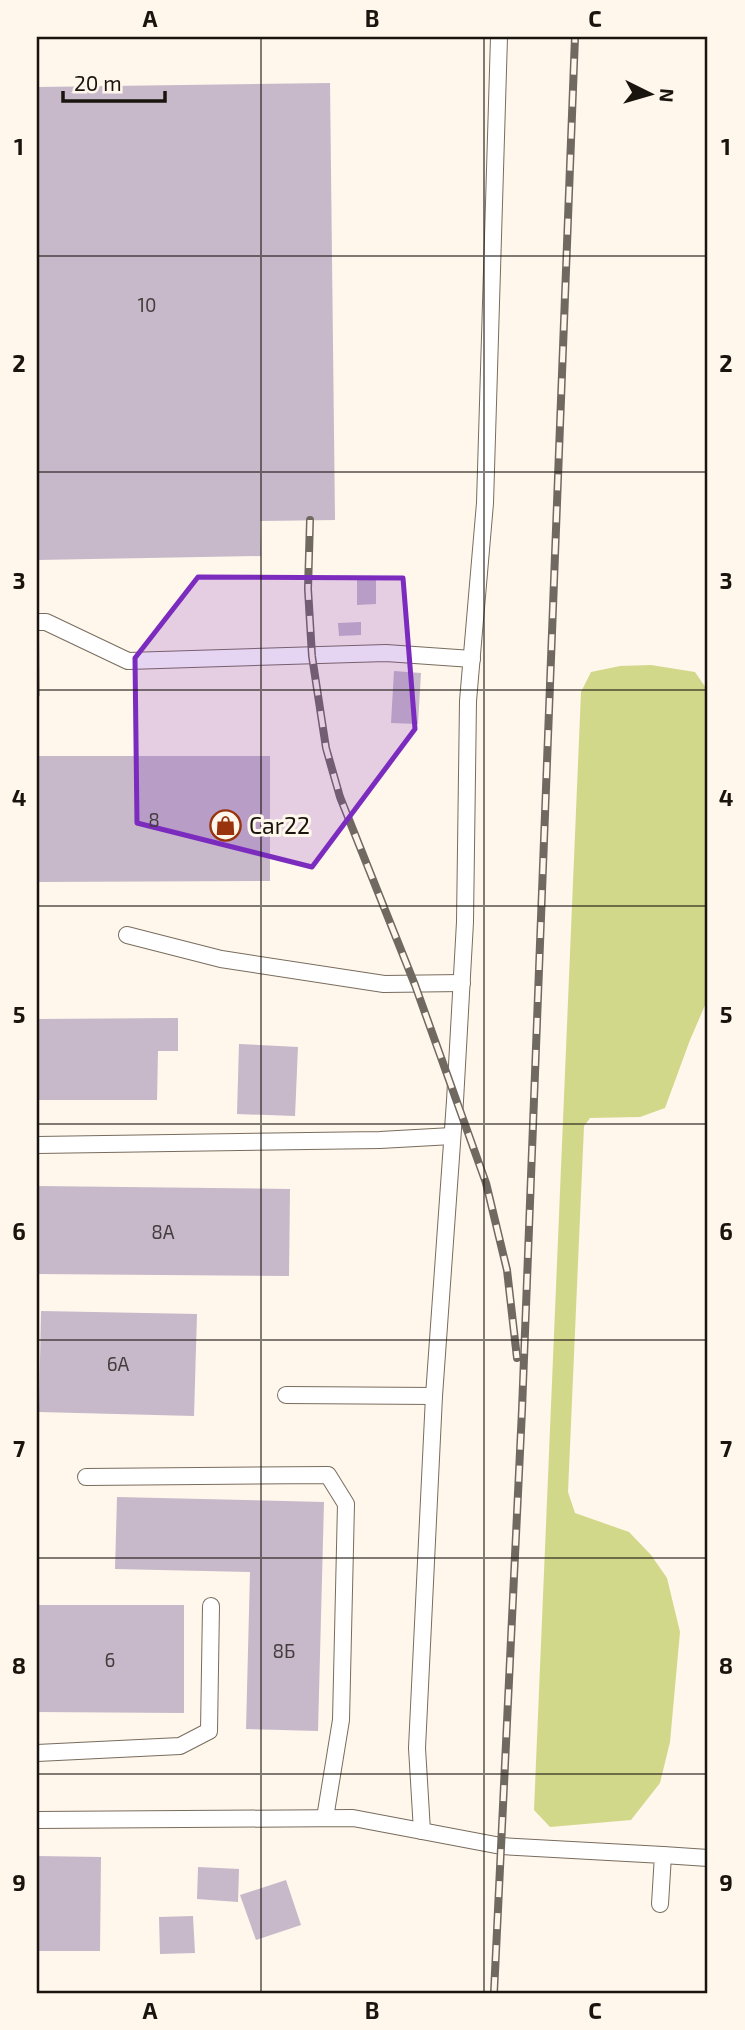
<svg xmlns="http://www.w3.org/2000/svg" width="745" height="2030" viewBox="0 0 745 2030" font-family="'Exo 2',sans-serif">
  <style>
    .green { fill: #d2d88a }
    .building { fill: #c7b9c9 }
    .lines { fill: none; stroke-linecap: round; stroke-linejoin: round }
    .lane-casing { stroke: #786c5d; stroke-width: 18 }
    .lane { stroke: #fff; stroke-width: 16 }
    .rail-casing { stroke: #706962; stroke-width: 8 }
    .rail { stroke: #fff6ec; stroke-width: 5; stroke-dasharray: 16; stroke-linecap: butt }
    .marked { fill: #7b2cbf; fill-opacity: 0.2; stroke: #7b2cbf; stroke-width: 5; stroke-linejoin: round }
    .grid { fill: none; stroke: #19140e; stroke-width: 2; stroke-opacity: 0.55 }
    .labels { text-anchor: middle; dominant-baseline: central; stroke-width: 6; stroke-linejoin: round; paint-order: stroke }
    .number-label { font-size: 19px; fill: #443d3d }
    .poi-label { font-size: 23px; fill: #19140e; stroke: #fff6ec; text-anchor: start }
    .neatline { fill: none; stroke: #19140e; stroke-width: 2.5 }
    .grid-label { font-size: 23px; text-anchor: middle; font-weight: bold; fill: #19140e }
  </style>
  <rect width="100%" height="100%" fill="#fff6ec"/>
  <polygon class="green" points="651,665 695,672 708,691 706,1003 690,1040 665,1108 640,1117 590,1118 584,1126 568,1492 575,1513 629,1532 651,1555 667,1578 680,1632 670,1742 660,1783 631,1820 550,1827 534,1810 581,692 591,672 620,666"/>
  <g class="building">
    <polygon points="330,83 335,520 260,521 261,556 37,560 37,87"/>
    <polygon points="376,579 376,604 357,605 357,580"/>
    <polygon points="361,622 361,635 339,636 338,623"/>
    <polygon points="37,636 39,636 40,696 37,696"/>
    <polygon points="394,671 421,673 418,724 391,723"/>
    <polygon points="37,756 270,756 270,881 37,882"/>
    <polygon points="178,1018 178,1051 158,1051 157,1100 37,1100 37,1019"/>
    <polygon points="239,1044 298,1047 295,1116 237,1114"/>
    <polygon points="37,1186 290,1189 289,1276 37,1274"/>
    <polygon points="41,1311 197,1314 194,1416 39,1412"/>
    <polygon points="117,1497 324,1502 318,1731 246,1729 250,1572 115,1569"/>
    <polygon points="37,1605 184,1605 184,1713 37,1712"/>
    <polygon points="37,1856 101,1857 100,1951 37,1951"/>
    <polygon points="198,1867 239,1869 238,1902 197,1899"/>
    <polygon points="286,1880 301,1925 256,1940 240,1895"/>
    <polygon points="193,1916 195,1953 160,1954 159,1917"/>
  </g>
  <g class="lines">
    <defs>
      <g id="lane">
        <polyline points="37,622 46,622 128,661 386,653 472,659"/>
        <polyline points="127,935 221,959 384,984 462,983"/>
        <polyline points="37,1145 380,1140 452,1136"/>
        <polyline points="286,1395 434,1396"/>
        <polyline points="86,1477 328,1475 346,1504 341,1720 325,1818"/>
        <polyline points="37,1753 180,1746 209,1731 211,1606"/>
        <polyline points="37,1820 353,1818 501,1846 663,1855 660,1904"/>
        <polyline points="422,1831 417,1748 434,1396 455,1101 465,922 468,701 485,503 499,37"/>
        <polyline points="663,1855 708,1858"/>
      </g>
    </defs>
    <use href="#lane" class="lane-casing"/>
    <use href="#lane" class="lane"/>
    <defs>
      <g id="rail">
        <polyline points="310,520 308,589 312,656 326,748 340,797 415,985 486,1183 507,1270 517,1358"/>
        <polyline points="494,1993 522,1410 575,37"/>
      </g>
    </defs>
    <use href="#rail" class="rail-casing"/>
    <use href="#rail" class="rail"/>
  </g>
  <path class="marked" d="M 198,577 L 403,578 L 415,729 L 312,867 L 137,823 L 135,658 Z"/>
  <path class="grid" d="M 261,37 L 261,1993M 484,37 L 484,1993M 37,256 L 708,256M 37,472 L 708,472M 37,690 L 708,690M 37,906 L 708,906M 37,1124 L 708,1124M 37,1340 L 708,1340M 37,1558 L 708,1558M 37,1774 L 708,1774"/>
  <defs>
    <symbol id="shop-ring" viewBox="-11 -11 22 22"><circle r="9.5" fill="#fff6ec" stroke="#99330e" stroke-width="1.5"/><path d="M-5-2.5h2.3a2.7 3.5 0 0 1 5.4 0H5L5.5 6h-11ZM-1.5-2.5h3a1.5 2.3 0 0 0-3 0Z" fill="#99330e"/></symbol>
  </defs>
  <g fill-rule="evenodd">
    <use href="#shop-ring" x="208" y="808" width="35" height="35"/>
  </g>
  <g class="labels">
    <g class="number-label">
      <text x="147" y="304">10</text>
      <text x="154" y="819">8</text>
      <text x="163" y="1231">8А</text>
      <text x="118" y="1363">6А</text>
      <text x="284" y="1650">8Б</text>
      <text x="110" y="1659">6</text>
    </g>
    <g class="poi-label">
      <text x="249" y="825">Car22</text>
    </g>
  </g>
  <rect width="745" height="2030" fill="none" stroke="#fff6ec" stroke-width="77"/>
  <g transform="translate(650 94) rotate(95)" stroke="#fff6ec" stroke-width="5" paint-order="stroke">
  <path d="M0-5L12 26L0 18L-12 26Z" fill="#19140e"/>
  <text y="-10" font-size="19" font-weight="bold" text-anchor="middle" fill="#19140e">N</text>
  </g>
  <path d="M63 91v10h102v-10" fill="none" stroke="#19140e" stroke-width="3.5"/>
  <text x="74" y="91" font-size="21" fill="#19140e" stroke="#fff6ec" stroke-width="5" paint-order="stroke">20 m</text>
  <rect x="38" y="38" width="668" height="1954" class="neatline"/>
  <g class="grid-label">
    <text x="150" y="27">A</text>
    <text x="372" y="27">B</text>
    <text x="595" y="27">C</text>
    <text x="19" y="155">1</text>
    <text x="726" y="155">1</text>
    <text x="19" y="372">2</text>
    <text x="726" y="372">2</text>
    <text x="19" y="589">3</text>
    <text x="726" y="589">3</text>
    <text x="19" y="806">4</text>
    <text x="726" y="806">4</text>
    <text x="19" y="1023">5</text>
    <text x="726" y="1023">5</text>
    <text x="19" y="1240">6</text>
    <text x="726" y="1240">6</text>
    <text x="19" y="1457">7</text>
    <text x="726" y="1457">7</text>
    <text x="19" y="1674">8</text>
    <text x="726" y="1674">8</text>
    <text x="19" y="1891">9</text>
    <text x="726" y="1891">9</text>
    <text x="150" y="2019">A</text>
    <text x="372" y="2019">B</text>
    <text x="595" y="2019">C</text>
  </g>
</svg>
